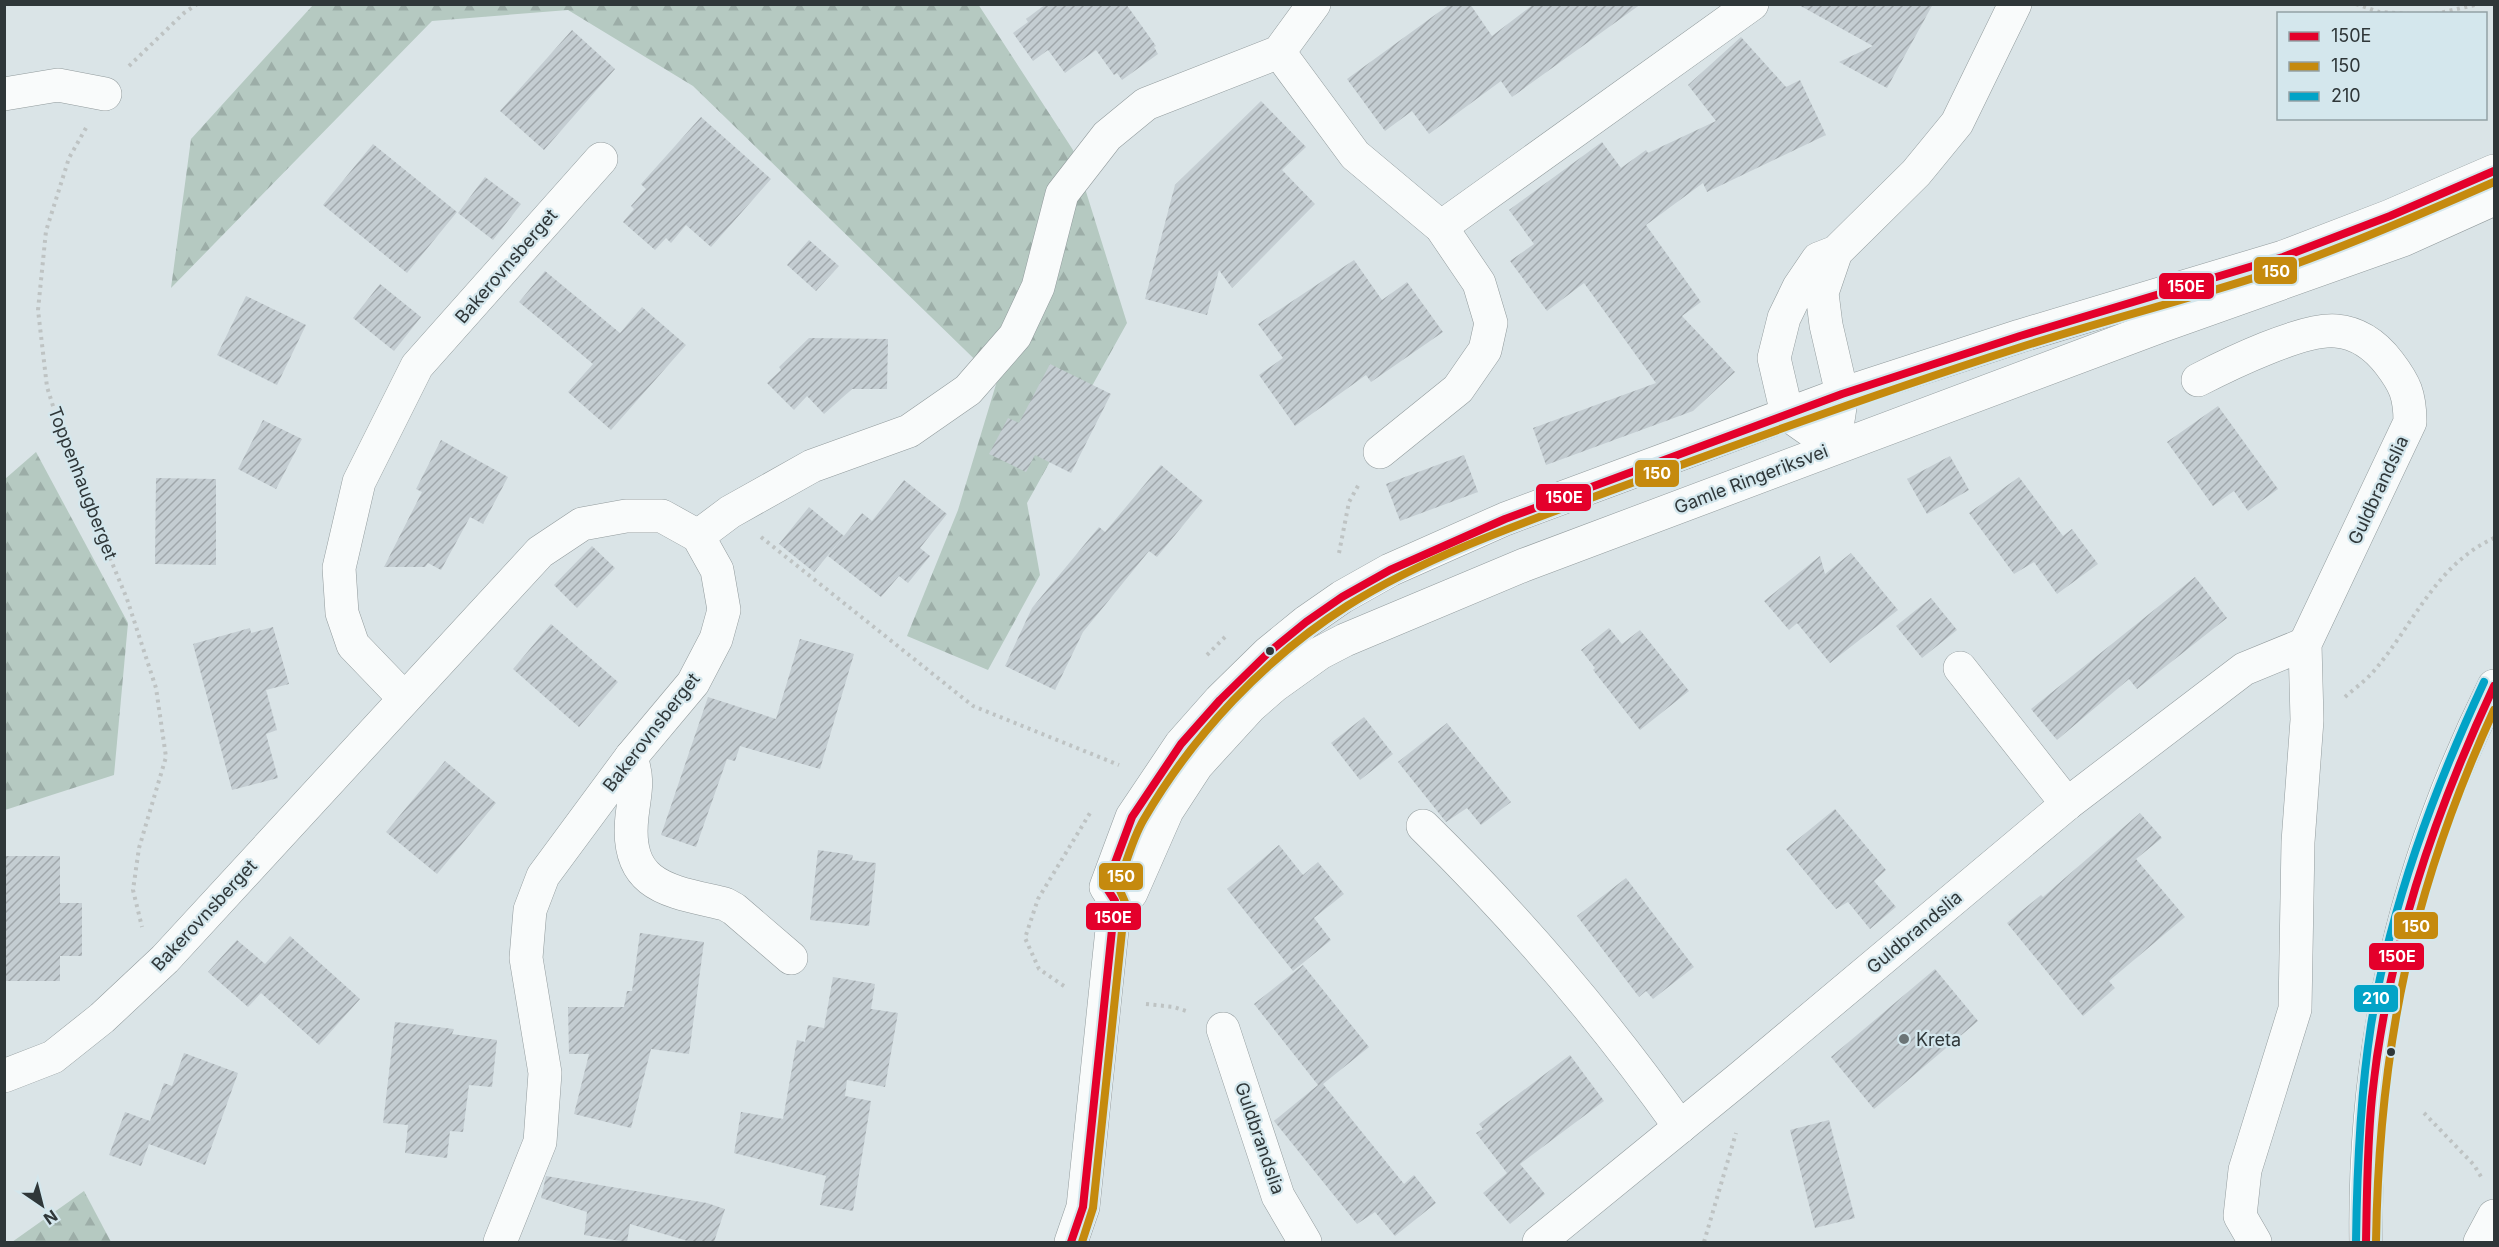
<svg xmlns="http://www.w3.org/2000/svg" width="2499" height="1247" viewBox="0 0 2499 1247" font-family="Inter,sans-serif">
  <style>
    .forest { fill: url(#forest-firs) }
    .building { fill: url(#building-hatch) }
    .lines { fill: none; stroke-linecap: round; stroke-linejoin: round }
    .minor-casing { stroke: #929b9d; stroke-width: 34 }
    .major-casing { stroke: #929b9d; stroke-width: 34 }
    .path { stroke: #bec3c3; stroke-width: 4; stroke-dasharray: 3 4.5; stroke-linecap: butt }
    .minor { stroke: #f9fbfb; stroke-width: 33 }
    .major { stroke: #f9fbfb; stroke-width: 33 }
    .bus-1-casing { stroke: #d4e7ed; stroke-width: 12 }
    .bus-2-casing { stroke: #d4e7ed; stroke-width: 12 }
    .bus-3-casing { stroke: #d4e7ed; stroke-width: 12 }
    .bus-1 { stroke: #e4002b; stroke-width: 8 }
    .bus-2 { stroke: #c58a0e; stroke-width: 8 }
    .bus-3 { stroke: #02a3c7; stroke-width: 8 }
    .bus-dot { fill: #2f3739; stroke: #d4e7ed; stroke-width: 2 }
    .poi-dot { fill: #6b7476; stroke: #d4e7ed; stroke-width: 2 }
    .labels { text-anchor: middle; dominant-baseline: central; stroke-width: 4.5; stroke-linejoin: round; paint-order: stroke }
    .street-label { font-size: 18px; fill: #2f3739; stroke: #d4e7ed }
    .poi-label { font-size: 18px; fill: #2f3739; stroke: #d4e7ed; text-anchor: start }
    .line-badge { stroke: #d4e7ed; stroke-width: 2 }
    .badge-label { font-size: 16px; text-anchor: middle; font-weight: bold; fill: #fff }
  </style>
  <defs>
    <pattern id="forest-firs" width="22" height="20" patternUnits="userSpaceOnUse" patternTransform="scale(1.5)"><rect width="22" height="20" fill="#b5c9c1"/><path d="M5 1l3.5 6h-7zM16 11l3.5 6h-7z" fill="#9cada7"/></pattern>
    <pattern id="building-hatch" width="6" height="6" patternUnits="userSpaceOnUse" patternTransform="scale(1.5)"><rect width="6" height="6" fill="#c4cdd2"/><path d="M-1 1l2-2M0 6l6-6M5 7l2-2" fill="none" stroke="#a0a7ab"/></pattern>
  </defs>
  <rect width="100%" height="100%" fill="#dae4e7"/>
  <g class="forest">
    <polygon points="978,4 1073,150 1127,323 1027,503 1040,575 988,670 907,636 958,510 997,381 693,86 568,10 432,21 171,288 191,139 313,5"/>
    <polygon points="36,452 128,623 114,775 5,810 5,479"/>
    <polygon points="84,1191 111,1242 12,1242"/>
  </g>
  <g class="building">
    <polygon points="1046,4 1126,4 1156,46 1154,47 1158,54 1122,80 1117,73 1114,75 1096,50 1065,73 1048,50 1033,61 1013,33 1028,22 1026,19"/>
    <polygon points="1450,4 1470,4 1492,36 1534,4 1641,4 1512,97 1501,81 1429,134 1412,111 1385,131 1347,79"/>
    <polygon points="1797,4 1933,4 1887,88 1839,62 1873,46"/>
    <polygon points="572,30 615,69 544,150 500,111"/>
    <polygon points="1741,37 1786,87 1800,80 1826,135 1707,192 1703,183 1646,225 1701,302 1682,316 1735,372 1693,411 1546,465 1533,428 1656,383 1584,283 1547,311 1510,261 1534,244 1509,210 1602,142 1621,168 1646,150 1648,153 1716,121 1688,85"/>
    <polygon points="1261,101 1306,147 1282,170 1315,204 1232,288 1219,270 1207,315 1145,299 1175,185"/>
    <polygon points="701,117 771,179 711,247 686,225 671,243 666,238 655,250 623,222 634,209 631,206 646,189 641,184"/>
    <polygon points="373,144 457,212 407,273 323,205"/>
    <polygon points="485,177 521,204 493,240 458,213"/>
    <polygon points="809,240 839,266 816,291 787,265"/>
    <polygon points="1354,260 1382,300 1407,282 1443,332 1371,382 1366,375 1295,426 1259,375 1283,358 1258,324"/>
    <polygon points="545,271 620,333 642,307 686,345 611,430 568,392 593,364 519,302"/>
    <polygon points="380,284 421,317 394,351 353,318"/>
    <polygon points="246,296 306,325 277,385 217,355"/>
    <polygon points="809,338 888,339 887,389 852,389 824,414 807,396 794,410 767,383 781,370 779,367"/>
    <polygon points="1050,364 1111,394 1071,473 1035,455 1026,472 989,454 1008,418 1019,423"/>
    <polygon points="2218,406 2278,489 2248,511 2234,491 2213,506 2167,442"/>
    <polygon points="263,420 302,439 276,489 238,469"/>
    <polygon points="441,440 508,477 483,524 470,517 441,570 428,563 425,567 384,567 422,492 416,489"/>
    <polygon points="1464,455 1478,492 1400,521 1386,484"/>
    <polygon points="1950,456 1969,490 1927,514 1907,479"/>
    <polygon points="1161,465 1203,501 1157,557 1149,551 1083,632 1055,690 1005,666 1032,608 1099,527 1105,532"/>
    <polygon points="2019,477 2063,536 2072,529 2098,564 2057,594 2034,562 2014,574 1969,513"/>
    <polygon points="156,478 216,479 216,565 155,564"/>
    <polygon points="904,480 947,514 920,548 930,556 908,583 899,576 881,597 828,556 862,513 872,521"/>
    <polygon points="809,507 844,536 814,572 779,544"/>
    <polygon points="592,546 615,568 577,608 554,585"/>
    <polygon points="1851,553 1898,610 1830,663 1797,623 1789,630 1764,601 1820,556 1825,574"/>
    <polygon points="2195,577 2227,618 2137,689 2129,679 2057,740 2031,709"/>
    <polygon points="1931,598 1957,630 1922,658 1896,626"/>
    <polygon points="551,624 618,682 579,727 513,669"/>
    <polygon points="273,627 289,684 266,690 277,730 266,734 278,778 232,790 193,644 250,628 251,633"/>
    <polygon points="1609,628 1622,644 1640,630 1689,691 1640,730 1593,670 1595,668 1581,650"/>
    <polygon points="800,639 854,654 820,769 740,746 735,761 727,759 696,847 661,835 708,697 776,719"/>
    <polygon points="1364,717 1393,754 1360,780 1331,743"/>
    <polygon points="1447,723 1511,802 1481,825 1467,808 1446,822 1398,762"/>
    <polygon points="445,761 496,803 437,874 386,832"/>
    <polygon points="1835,809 1886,870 1874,881 1896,907 1870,929 1848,902 1836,909 1786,849"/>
    <polygon points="2140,813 2162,838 2136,859 2185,917 2109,981 2115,988 2083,1016 2007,923 2041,895 2043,897"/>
    <polygon points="1279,845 1303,875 1318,862 1344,894 1314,918 1331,940 1293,971 1227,889"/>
    <polygon points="818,850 853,855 852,860 876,863 869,926 810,920"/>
    <polygon points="4,856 60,856 60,903 82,903 82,956 60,956 60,981 4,981"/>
    <polygon points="1626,878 1694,967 1653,999 1646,991 1639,997 1577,916"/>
    <polygon points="640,933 704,942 689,1054 651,1049 631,1128 574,1114 589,1054 569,1054 568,1007 624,1007 627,991 632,991"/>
    <polygon points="290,936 360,999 319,1045 261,993 248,1007 208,972 237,940 265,964"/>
    <polygon points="1303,965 1369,1047 1323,1084 1404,1184 1414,1175 1436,1203 1395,1236 1375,1212 1357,1224 1274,1121 1318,1085 1254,1004"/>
    <polygon points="1935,969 1978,1021 1874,1109 1831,1057"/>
    <polygon points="833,977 875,984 871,1009 898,1013 885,1087 847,1080 845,1096 871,1101 853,1211 820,1205 826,1176 734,1153 741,1112 783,1119 797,1040 805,1042 808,1025 824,1028"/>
    <polygon points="395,1022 454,1029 452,1034 497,1040 492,1087 469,1085 463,1132 450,1131 447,1158 405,1153 408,1125 383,1123"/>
    <polygon points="184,1053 238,1073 205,1165 149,1144 141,1166 109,1155 125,1112 150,1121 164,1083 172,1086"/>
    <polygon points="1570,1055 1604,1101 1520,1164 1545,1194 1510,1224 1483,1193 1507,1173 1476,1133 1483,1129 1479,1124"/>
    <polygon points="1829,1120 1855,1218 1815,1228 1790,1130"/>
    <polygon points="546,1176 707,1203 725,1209 714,1242 691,1242 630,1224 627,1242 584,1235 587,1212 541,1198"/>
  </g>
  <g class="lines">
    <defs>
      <g id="minor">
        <polyline points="1279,52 1355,155 1441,227 1479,283 1491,323 1485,350 1458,389 1380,452"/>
        <polyline points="4,94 58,85 105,94"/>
        <polyline points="1441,227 1752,4"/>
        <polyline points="1836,252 1822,293 1826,325 1842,394 1834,447 1787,414 1774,358 1784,318 1799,287 1818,259 1836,252 1916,173 1957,123 2015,4"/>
        <path d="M 2198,380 C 2229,364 2303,328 2336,331 C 2359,333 2376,346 2389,363 C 2405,384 2410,395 2410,422 L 2305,644 L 2307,720 L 2298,842 L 2295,1009 L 2245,1170 L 2240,1216 L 2255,1242"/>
        <polyline points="698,536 730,512 812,466 909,431 968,390 1015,336 1038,287 1062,194 1107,136 1146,104 1279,52 1314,4"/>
        <polyline points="1960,668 2067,804"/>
        <polyline points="404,698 353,645 342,613 339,568 359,482 417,366 601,159"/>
        <path d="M 631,757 C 639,782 635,790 632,816 C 624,888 670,891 725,904 L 734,909 L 791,958"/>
        <path d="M 1423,826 C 1517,918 1604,1020 1680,1127"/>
        <polyline points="1223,1029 1278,1196 1305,1242"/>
        <polyline points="4,1076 53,1057 102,1018 165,959 540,552 582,524 626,516 662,516 698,536 717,570 724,610 716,639 693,683 631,757 543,876 530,910 526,958 545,1073 540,1142 500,1242"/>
        <polyline points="1539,1242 1740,1078 2067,804 2244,669 2305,644"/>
        <polyline points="2480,1242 2494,1216"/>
      </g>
      <g id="major">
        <polyline points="1115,901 1131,893 1167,811 1197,765 1250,707 1274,686 1320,653 1345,640 1524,565 2161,326 2403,240 2494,199"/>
        <polyline points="1071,1242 1083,1207 1115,901 1106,887 1132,817 1181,744 1220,700 1268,653 1306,622 1342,597 1390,570 1505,519 1842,394 2020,336 2283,257 2390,216 2494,171"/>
        <path d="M 2366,1242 C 2363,1044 2406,863 2494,686"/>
      </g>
    </defs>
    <use href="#minor" class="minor-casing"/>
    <use href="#major" class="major-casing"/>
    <g class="path">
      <polyline points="2356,4 2379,12 2411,14"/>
      <polyline points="2435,14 2479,4"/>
      <polyline points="129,66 184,13 197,4"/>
      <polyline points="86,128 69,158 46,231 38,310 47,387 72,466 127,599 156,688 166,757 139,848 133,890 142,927"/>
      <polyline points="761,537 973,706 1119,765"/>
      <polyline points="1339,553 1349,502 1359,484"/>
      <polyline points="1207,655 1225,637"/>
      <path d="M 2345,697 C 2354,689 2365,681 2373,672 C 2413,626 2435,565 2494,538"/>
      <polyline points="1064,986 1039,969 1025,938 1038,899 1090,813"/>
      <polyline points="1146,1004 1174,1007 1189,1012"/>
      <polyline points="2424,1113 2474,1165 2483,1180"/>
      <polyline points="1704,1242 1736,1133"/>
    </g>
    <use href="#minor" class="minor"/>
    <use href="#major" class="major"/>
    <defs>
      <g id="bus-1">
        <polyline points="1071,1242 1083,1207 1115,901 1106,887 1132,817 1181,744 1220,700 1268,653 1306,622 1342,597 1390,570 1505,519 1842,394 2020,336 2283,257 2390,216 2494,171"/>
        <path d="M 2366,1242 C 2367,1194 2367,1145 2372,1097 C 2387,952 2433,817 2494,686"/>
      </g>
      <g id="bus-2">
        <path d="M 1082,1242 L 1093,1208 L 1125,902 L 1118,886 C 1126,864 1132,839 1144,819 C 1193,735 1265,658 1347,606 C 1437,549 1555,512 1656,474 C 1776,430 1896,387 2018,348 C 2107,319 2199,297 2287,267 C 2357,242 2426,212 2494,182"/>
        <path d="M 2376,1242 C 2379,1046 2412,889 2494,710"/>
      </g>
      <path id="bus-3" d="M 2356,1242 C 2357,1169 2360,1097 2371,1025 C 2391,905 2433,792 2484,682"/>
    </defs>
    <use href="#bus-1" class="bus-1-casing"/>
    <use href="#bus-2" class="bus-2-casing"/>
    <use href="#bus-3" class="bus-3-casing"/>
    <use href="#bus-1" class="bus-1"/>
    <use href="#bus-2" class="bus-2"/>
    <use href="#bus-3" class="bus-3"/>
  </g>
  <g class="bus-dot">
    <circle cx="1270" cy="651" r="5"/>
    <circle cx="2391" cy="1052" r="5"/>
  </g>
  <circle class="poi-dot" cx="1904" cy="1039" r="6"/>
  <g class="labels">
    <g class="street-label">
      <text transform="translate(506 266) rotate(-49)">Bakerovnsberget</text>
      <text transform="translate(1751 479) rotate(-21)">Gamle Ringeriksvei</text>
      <text transform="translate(83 483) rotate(69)">Toppenhaugberget</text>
      <text transform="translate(2378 490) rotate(-65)">Guldbrandslia</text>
      <text transform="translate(651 732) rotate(-52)">Bakerovnsberget</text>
      <text transform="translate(204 915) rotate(-47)">Bakerovnsberget</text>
      <text transform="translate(1914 932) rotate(-40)">Guldbrandslia</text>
      <text transform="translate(1260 1138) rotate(71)">Guldbrandslia</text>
    </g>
    <g class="poi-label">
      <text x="1916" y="1039">Kreta</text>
    </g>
  </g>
  <g class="line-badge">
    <rect x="2253" y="256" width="45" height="29" rx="6" fill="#c58a0e"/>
    <rect x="2158" y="272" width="57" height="28" rx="6" fill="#e4002b"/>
    <rect x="1634" y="459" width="46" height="29" rx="6" fill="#c58a0e"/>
    <rect x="1535" y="483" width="57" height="29" rx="6" fill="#e4002b"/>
    <rect x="1098" y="862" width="46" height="29" rx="6" fill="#c58a0e"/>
    <rect x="1085" y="902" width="57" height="29" rx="6" fill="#e4002b"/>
    <rect x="2393" y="911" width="46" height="29" rx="6" fill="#c58a0e"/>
    <rect x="2368" y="942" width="57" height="29" rx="6" fill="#e4002b"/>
    <rect x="2353" y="984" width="46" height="29" rx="6" fill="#02a3c7"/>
  </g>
  <g class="badge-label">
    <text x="2276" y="277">150</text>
    <text x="2186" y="292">150E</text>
    <text x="1657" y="479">150</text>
    <text x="1564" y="503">150E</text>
    <text x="1121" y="882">150</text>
    <text x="1113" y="923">150E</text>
    <text x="2416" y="932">150</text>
    <text x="2397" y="962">150E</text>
    <text x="2376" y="1004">210</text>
  </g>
  <rect width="2499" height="1247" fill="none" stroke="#2f3739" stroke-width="12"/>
  <rect x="2277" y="12" width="210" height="108" fill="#d4e7ed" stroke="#92a1a5" stroke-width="1.5"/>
  <rect x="2289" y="32" width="30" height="9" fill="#e4002b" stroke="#92a1a5" stroke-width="1.5"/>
  <text x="2331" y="42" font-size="18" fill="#2f3739">150E</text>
  <rect x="2289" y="62" width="30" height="9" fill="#c58a0e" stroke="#92a1a5" stroke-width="1.5"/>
  <text x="2331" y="72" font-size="18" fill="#2f3739">150</text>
  <rect x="2289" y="92" width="30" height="9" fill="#02a3c7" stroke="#92a1a5" stroke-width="1.5"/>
  <text x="2331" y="102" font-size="18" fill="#2f3739">210</text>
  <g transform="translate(42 1205) rotate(145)" stroke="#d4e7ed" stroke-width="4.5" paint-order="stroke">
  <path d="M0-4.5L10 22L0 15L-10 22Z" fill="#2f3739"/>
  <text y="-9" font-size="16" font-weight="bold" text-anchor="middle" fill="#2f3739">N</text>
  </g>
</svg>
